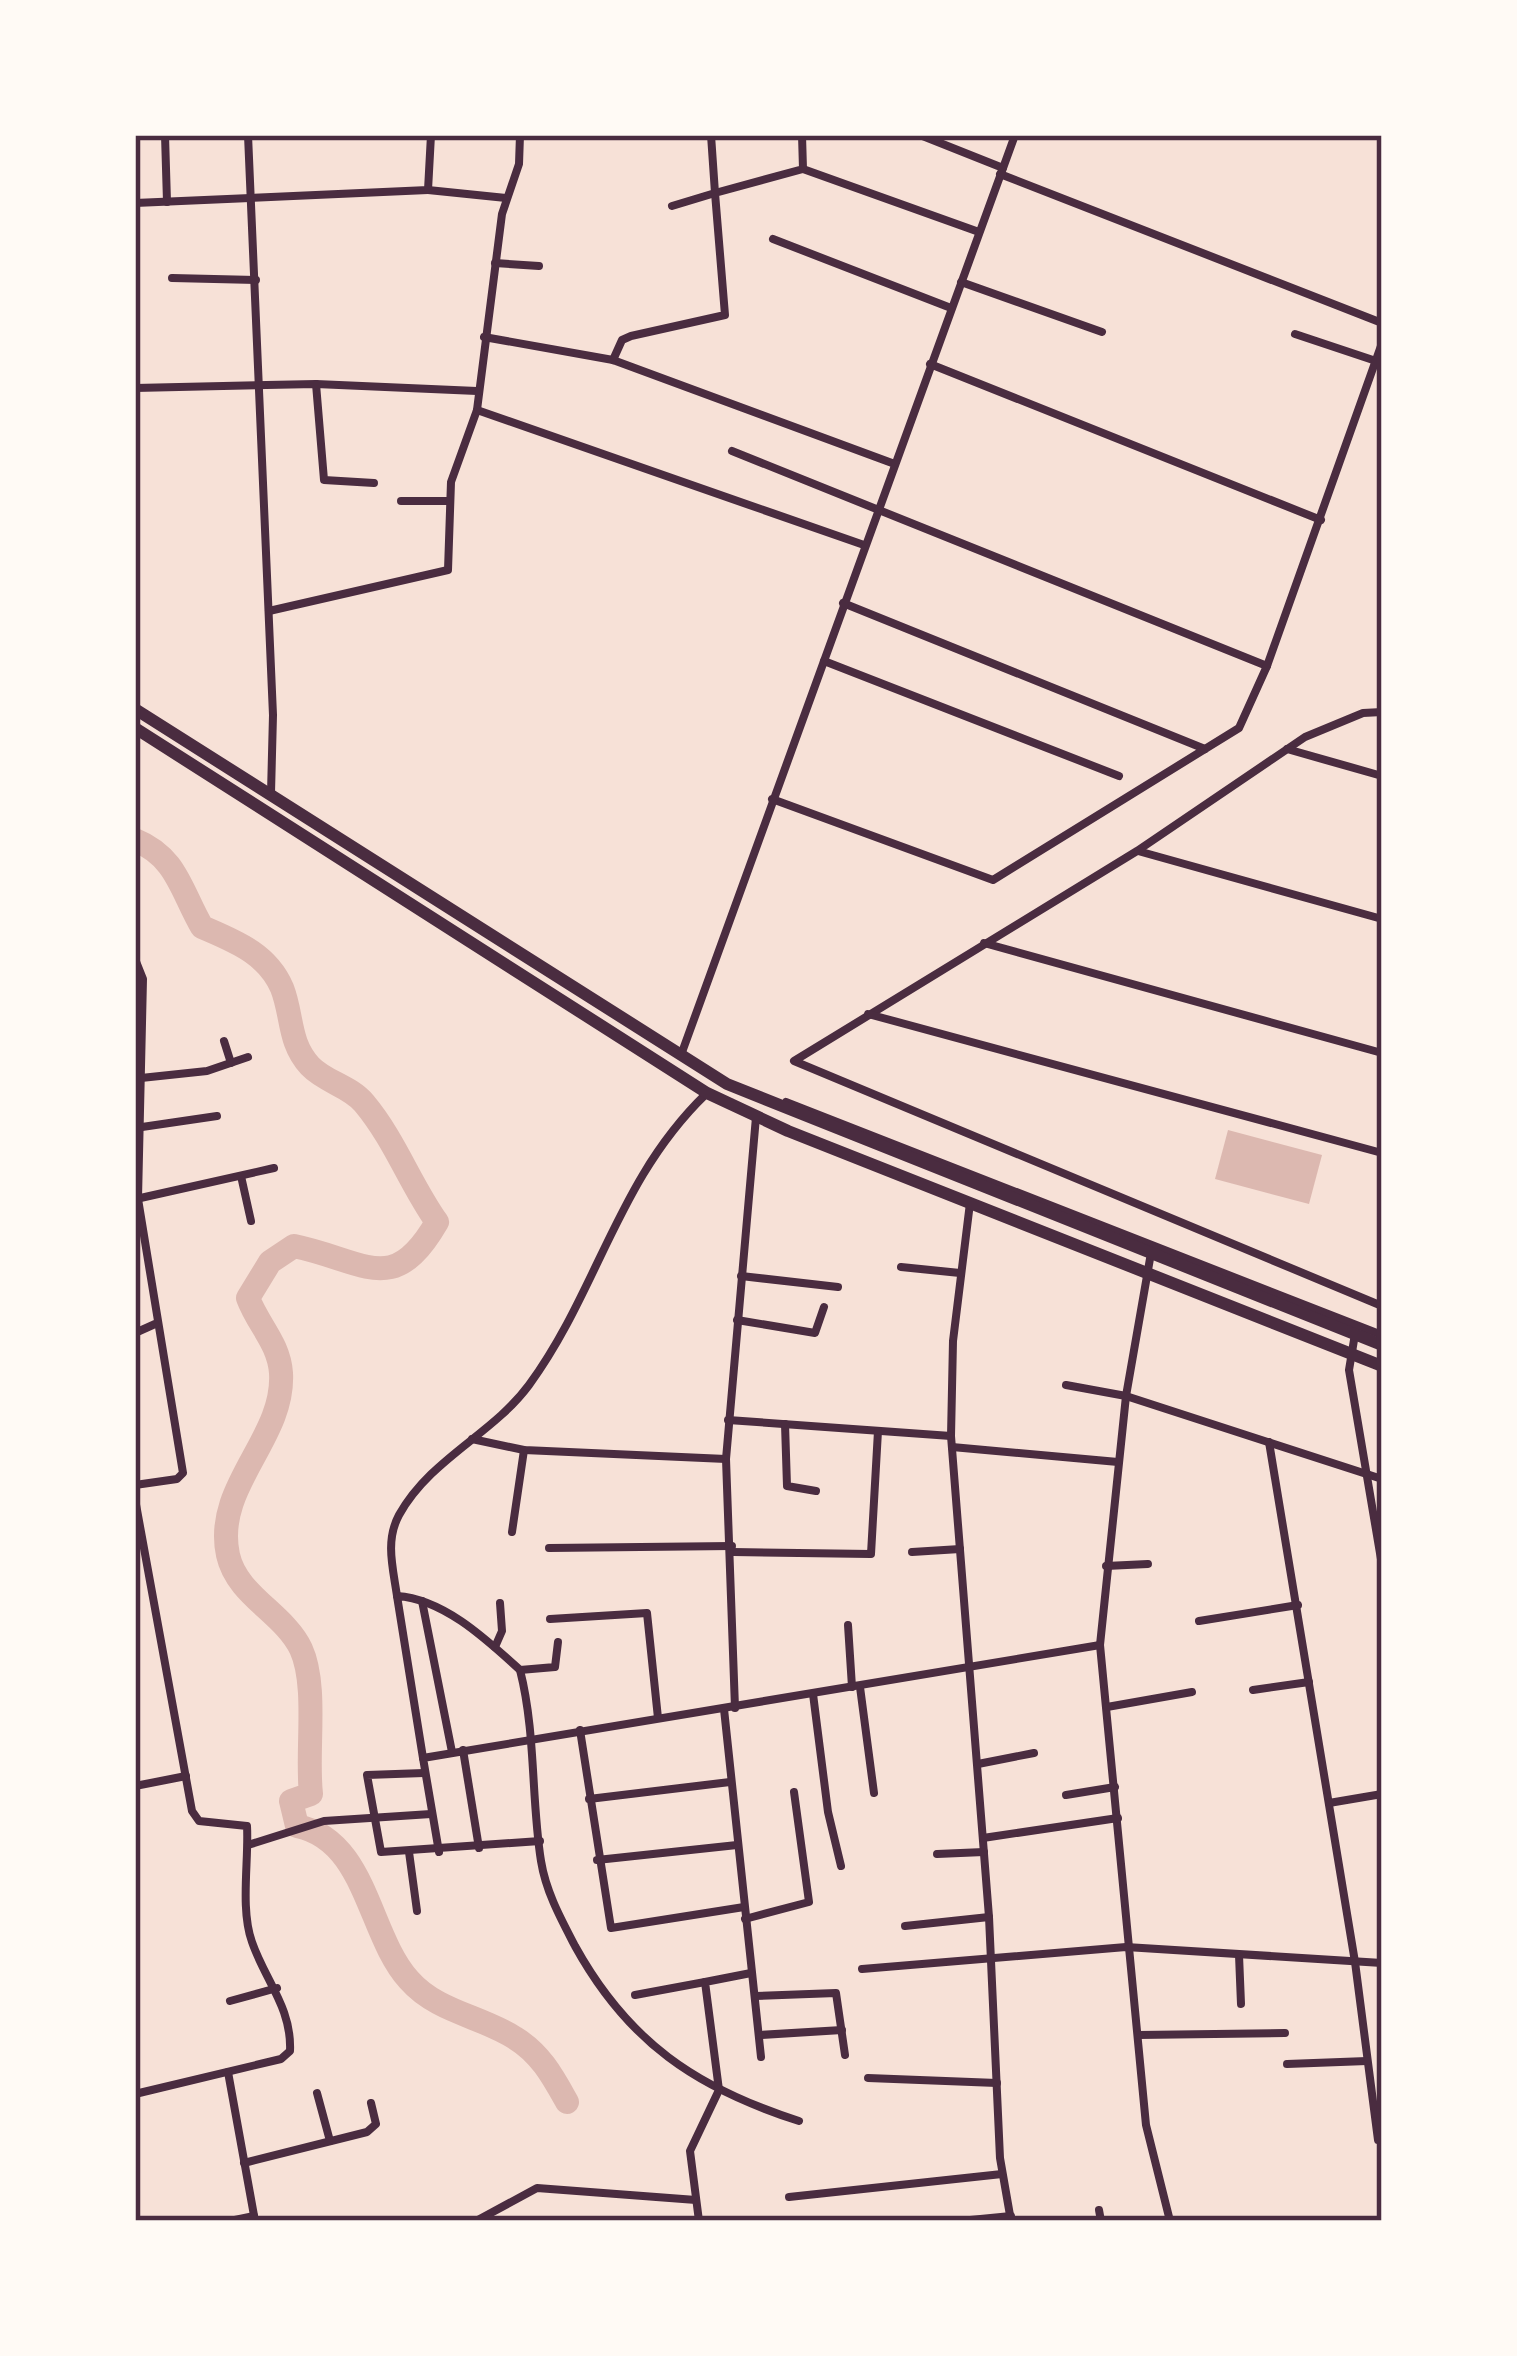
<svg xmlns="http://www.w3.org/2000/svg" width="1517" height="2356" viewBox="0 0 1517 2356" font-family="'Times New Roman',serif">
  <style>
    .water { fill: #dcb8b0 }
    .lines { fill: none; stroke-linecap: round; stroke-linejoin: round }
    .river { stroke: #dcb8b0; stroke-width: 24 }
    .minor { stroke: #4a2c40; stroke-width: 8 }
    .trunk { stroke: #4a2c40; stroke-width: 12 }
    .neatline { fill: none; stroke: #4a2c40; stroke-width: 4.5 }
  </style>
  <rect width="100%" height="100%" fill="#f7e1d7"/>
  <polygon class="water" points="1228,1130 1322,1155 1309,1204 1215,1179"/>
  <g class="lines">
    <path class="river" d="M 135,840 C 177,857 181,891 202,927 C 234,941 267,953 282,988 C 293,1016 288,1042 310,1066 C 325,1082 350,1086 364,1103 C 395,1140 410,1184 437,1222 C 393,1298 366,1261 294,1246 L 270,1262 L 248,1298 C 258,1325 279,1343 281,1373 C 285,1439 213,1486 228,1555 C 237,1596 284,1613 301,1649 C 318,1686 306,1752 311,1794 L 291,1801 L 297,1826 C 367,1840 368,1935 409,1980 C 437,2012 481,2016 515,2038 C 541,2054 553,2077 567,2102"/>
    <g class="minor">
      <polyline points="165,135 167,202"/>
      <polyline points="248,135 273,715 271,793"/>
      <polyline points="920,135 1003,168"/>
      <polyline points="803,169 979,232"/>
      <polyline points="1000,174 1382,323"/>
      <polyline points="428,190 506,198"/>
      <polyline points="135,203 428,190 431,135"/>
      <polyline points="672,206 715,193 711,135"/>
      <polyline points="773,239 951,308"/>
      <polyline points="495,263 539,266"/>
      <polyline points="172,278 256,280"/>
      <polyline points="961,282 1102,332"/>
      <polyline points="1295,334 1376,361"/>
      <polyline points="484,337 613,360 892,463"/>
      <polyline points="613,360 622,340 631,336 725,315 715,193 803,169 802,135"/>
      <polyline points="930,364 1321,520"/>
      <polyline points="316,384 324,480 374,483"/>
      <polyline points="135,388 316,384 477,391"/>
      <polyline points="477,410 864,545"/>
      <polyline points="732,451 1267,666"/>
      <polyline points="401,501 449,501"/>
      <polyline points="843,603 1205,749"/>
      <polyline points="269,611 448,570 451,482 477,410 502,214 519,164 520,135"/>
      <polyline points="824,661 1119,776"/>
      <polyline points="1382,712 1363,713 1305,737 1137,851 794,1061 1382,1306"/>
      <polyline points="1287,749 1382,776"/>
      <polyline points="772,799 993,880 1239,728 1267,666 1382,343"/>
      <polyline points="1138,851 1382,919"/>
      <polyline points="984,943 1382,1053"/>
      <polyline points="135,959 143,979 138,1199 183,1473 177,1479 135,1485"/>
      <polyline points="868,1014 1382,1153"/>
      <polyline points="224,1041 231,1063"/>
      <polyline points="681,1055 1015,135"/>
      <polyline points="141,1078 207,1071 248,1057"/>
      <polyline points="786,1102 1382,1335"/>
      <polyline points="142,1127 217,1116"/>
      <polyline points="241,1176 251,1221"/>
      <polyline points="136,1199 274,1168"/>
      <polyline points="970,1203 953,1341 951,1436 989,1917 1000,2158 1011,2221"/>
      <polyline points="1151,1253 1126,1396 1100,1645 1146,2125 1170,2221"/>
      <polyline points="901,1267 960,1273"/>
      <polyline points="741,1276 838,1287"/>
      <polyline points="737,1320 815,1333 824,1307"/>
      <polyline points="135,1333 155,1324"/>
      <polyline points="1355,1334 1349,1370 1382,1565"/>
      <polyline points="1066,1385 1126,1396 1382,1479"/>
      <polyline points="728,1420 951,1436"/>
      <polyline points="785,1424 787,1486 816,1491"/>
      <polyline points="472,1439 524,1450 726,1459"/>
      <polyline points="1269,1442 1355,1962 1378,2140"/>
      <polyline points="952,1447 1118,1462"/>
      <path d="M 135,1499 L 192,1811 L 199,1821 L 247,1826 C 249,1860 240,1909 252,1942 C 265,1980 292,2008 290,2051 L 281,2059 L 135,2094"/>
      <polyline points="512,1532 524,1450"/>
      <polyline points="549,1548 732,1546"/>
      <polyline points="733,1552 871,1554 878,1431"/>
      <polyline points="912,1552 960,1549"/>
      <polyline points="1106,1566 1148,1564"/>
      <path d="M 397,1596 C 393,1568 385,1541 399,1515 C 431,1458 492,1435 529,1385 C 599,1289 617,1180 706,1094"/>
      <polyline points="422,1601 452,1752"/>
      <polyline points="550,1619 647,1613 658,1718"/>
      <polyline points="1199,1621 1298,1605"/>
      <polyline points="848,1625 852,1687"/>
      <polyline points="495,1647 502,1631 500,1603"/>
      <polyline points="520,1670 555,1667 558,1642"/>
      <polyline points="860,1687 874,1793"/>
      <polyline points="1253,1690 1309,1682"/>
      <polyline points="813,1694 828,1812 841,1866"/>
      <polyline points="1107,1707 1192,1692"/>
      <polyline points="735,1708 726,1459 756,1117"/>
      <polyline points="724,1709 761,2057"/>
      <polyline points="580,1730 611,1928 744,1907"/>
      <polyline points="463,1750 479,1848"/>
      <path d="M 423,1758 L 397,1596 C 444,1599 487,1640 520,1670 C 536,1733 531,1798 541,1861 C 546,1892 561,1919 575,1946 C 628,2042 696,2088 799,2121"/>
      <polyline points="978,1764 1034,1753"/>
      <polyline points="424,1773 367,1775 381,1852 540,1841"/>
      <polyline points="135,1786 186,1776"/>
      <polyline points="1066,1795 1115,1787"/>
      <polyline points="589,1799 730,1782"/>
      <polyline points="1329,1803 1382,1794"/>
      <polyline points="983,1838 1118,1818"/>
      <polyline points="248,1845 324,1821 431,1814"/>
      <polyline points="409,1852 417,1911"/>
      <polyline points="439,1852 423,1758 1100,1645"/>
      <polyline points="937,1854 984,1852"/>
      <polyline points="597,1860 737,1845"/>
      <polyline points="745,1919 809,1902 794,1792"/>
      <polyline points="905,1926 989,1917"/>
      <polyline points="1239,1955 1241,2004"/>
      <polyline points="862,1969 1126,1947 1382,1963"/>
      <polyline points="635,1995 705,1982"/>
      <polyline points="755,1996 836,1993 845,2055"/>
      <polyline points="230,2001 277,1988"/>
      <polyline points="760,2035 842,2030"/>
      <polyline points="1138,2035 1285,2033"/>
      <polyline points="1287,2064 1367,2061"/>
      <polyline points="228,2072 255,2221"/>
      <polyline points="868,2078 997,2083"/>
      <polyline points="317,2093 330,2141"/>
      <polyline points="244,2163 367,2132 376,2124 371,2103"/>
      <polyline points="789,2197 1002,2174"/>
      <polyline points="1099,2210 1101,2221"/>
      <polyline points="230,2221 254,2216"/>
      <polyline points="476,2221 537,2188 696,2200"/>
      <polyline points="699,2221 690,2151 719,2090 705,1982 751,1973"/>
      <polyline points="960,2221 1011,2216"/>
    </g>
    <g class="trunk">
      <polyline points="135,709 727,1084 1382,1345"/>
      <polyline points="135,728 707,1093 788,1131 1382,1366"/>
    </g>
  </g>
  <rect width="1517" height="2356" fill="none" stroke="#fffaf5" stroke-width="276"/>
  <rect x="138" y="138" width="1241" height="2080" class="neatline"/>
</svg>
